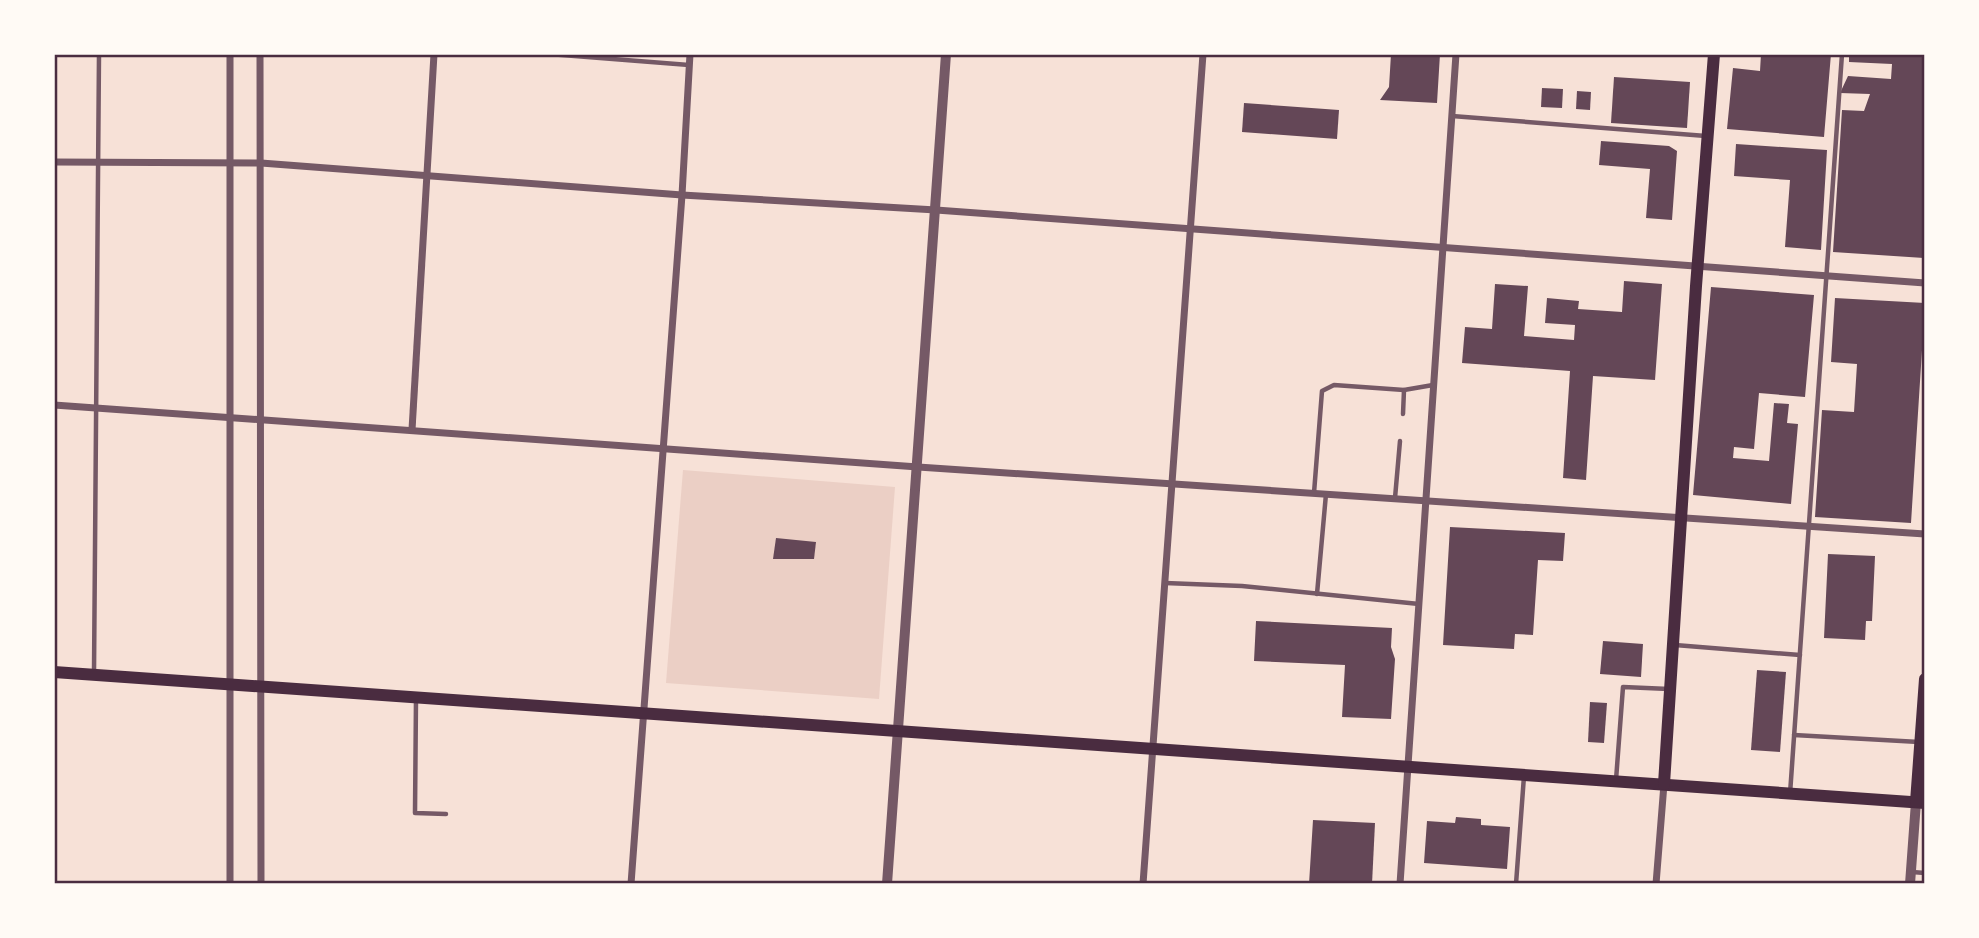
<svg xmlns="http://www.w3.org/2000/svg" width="1979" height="938" viewBox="0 0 1979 938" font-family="'Crimson Pro',serif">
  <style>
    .green { fill: #ebcfc5 }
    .building { fill: #644757 }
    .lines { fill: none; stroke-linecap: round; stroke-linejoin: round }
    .service { stroke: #755966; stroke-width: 4.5 }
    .minor { stroke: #755966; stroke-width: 7 }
    .tertiary { stroke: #755966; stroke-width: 10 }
    .secondary { stroke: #4a2c40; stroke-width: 12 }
    .neatline { fill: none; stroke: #4a2c40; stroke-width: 2.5 }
  </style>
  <rect width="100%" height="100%" fill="#f7e1d7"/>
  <polygon class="green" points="683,470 895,487 879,699 666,683"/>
  <g class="building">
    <polygon points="1391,54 1440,54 1437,103 1380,100 1389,87"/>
    <polygon points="1761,54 1831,54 1824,137 1727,129 1733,68 1760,71"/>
    <polygon points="1849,54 1925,54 1924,258 1833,252 1842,110 1864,111 1870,94 1840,93 1848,76 1891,79 1892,64 1849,62"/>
    <polygon points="1614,77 1690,82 1687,128 1611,123"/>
    <polygon points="1542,88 1563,89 1562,108 1541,107"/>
    <polygon points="1577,91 1591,92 1590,110 1576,109"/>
    <polygon points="1244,103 1339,110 1337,139 1242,132"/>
    <polygon points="1601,141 1669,146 1677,151 1672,220 1646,218 1650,169 1599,165"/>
    <polygon points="1736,144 1827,150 1821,250 1785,247 1790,180 1734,176"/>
    <polygon points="1624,281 1662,284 1655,380 1593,376 1586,480 1563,478 1570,371 1462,363 1465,327 1492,329 1495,284 1528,286 1524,336 1574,340 1575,325 1545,323 1547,298 1579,301 1578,309 1622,312"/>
    <polygon points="1711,287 1814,295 1805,397 1759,393 1754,449 1734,447 1733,458 1769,461 1774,403 1789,404 1787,423 1798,424 1791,504 1693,495"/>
    <polygon points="1835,298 1925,303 1911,523 1815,517 1822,410 1854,412 1857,364 1831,362"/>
    <polygon points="1450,527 1565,533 1563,561 1538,560 1533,635 1515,634 1514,649 1443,645"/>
    <polygon points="776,538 816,542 814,559 773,559"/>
    <polygon points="1828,554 1875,556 1872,621 1866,621 1865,640 1824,638"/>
    <polygon points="1256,621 1392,628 1391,647 1395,659 1391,719 1342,717 1345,665 1254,661"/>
    <polygon points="1603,641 1643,644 1641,677 1600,674"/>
    <polygon points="1757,670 1786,672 1780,752 1751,750"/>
    <polygon points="1590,702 1607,703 1604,743 1588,742"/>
    <polygon points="1456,817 1481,819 1481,825 1510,827 1507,869 1424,863 1427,821 1455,823"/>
    <polygon points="1313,820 1375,823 1372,884 1309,884"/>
  </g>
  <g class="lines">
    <g class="service">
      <polyline points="549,54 689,65"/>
      <polyline points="1452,116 1706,136"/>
      <polyline points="1403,414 1404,390"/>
      <polyline points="1314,493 1322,391 1334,385 1404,390 1433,385"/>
      <polyline points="1395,498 1400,441"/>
      <polyline points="1165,583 1242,586 1419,604"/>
      <polyline points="1317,594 1326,494"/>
      <polyline points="1675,645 1800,655"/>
      <polyline points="94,673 99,54"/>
      <polyline points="416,698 415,813 446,814"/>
      <polyline points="1794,735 1919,742"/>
      <polyline points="1616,780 1623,687 1669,689"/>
      <polyline points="1790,794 1842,54"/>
      <polyline points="1912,872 1925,873"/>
      <polyline points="1516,884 1524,776"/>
    </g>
    <g class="minor">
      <polyline points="230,54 230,884"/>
      <polyline points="260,54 261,884"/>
      <polyline points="54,162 261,163 682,195 936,210 1925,283"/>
      <polyline points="54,405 918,467 1925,534"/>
      <polyline points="412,430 434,54"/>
      <polyline points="631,884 682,195 690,54"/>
      <polyline points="1143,884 1203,54"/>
      <polyline points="1400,884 1456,54"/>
      <polyline points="1656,884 1664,784"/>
    </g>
    <g class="tertiary">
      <polyline points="887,884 946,54"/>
      <polyline points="1910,884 1916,802"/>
    </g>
    <g class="secondary">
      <polyline points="54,672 1925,803"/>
      <polyline points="1664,784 1696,286 1714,54"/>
      <polyline points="1916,802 1925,679"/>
    </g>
  </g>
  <rect width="1979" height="938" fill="none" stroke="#fffaf5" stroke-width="112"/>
  <rect x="56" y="56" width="1867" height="826" class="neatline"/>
</svg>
